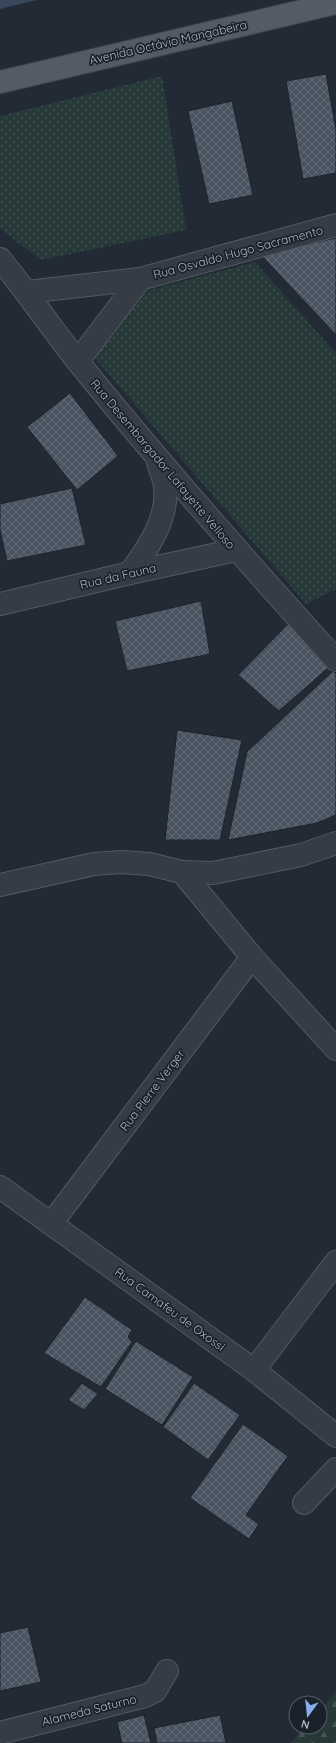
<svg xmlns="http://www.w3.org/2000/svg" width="336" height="1743" viewBox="0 0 336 1743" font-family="Quicksand,sans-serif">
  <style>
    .grass { fill: url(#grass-dots) }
    .forest { fill: url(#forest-firs) }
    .water { fill: #39475d }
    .building { fill: url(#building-cross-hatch); stroke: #1d232c }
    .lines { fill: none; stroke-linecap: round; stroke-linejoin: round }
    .street-casing { stroke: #535963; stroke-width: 24 }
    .primary-casing { stroke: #3f454f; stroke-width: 24 }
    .street { stroke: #353c46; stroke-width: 22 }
    .primary { stroke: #535b66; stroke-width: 22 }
    .labels { text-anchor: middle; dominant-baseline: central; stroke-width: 3.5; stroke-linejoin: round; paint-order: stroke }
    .street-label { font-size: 12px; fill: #b0b6c2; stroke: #1b212a }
  </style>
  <defs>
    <pattern id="grass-dots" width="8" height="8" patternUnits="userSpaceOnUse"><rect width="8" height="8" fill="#273838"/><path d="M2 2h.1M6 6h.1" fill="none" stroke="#445353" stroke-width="1.8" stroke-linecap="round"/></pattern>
    <pattern id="forest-firs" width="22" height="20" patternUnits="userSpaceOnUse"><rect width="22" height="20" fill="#273838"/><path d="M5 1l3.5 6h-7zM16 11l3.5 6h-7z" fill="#445353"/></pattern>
    <pattern id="building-cross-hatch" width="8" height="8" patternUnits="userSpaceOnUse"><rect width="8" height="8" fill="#4a5461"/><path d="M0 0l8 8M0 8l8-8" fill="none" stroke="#626a76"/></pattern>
  </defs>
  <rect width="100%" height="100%" fill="#222a35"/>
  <g class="grass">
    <polygon points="162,76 186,230 41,260 0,229 0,116"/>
    <polygon points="255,262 336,353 336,589 306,604 93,356 139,293"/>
  </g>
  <polygon class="forest" points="336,1692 336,1743 291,1743 305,1727 320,1727 320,1710"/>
  <polygon class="water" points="0,0 37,0 0,9"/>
  <g class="building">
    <polygon points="326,74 336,130 336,173 303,179 286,81"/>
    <polygon points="232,101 253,195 209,204 188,111"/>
    <polygon points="336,238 336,335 261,255"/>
    <polygon points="70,393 118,456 77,490 27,427"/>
    <polygon points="72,488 86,545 7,561 0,530 0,504"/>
    <polygon points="201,601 210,654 127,671 115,621"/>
    <polygon points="290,622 328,668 279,711 238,675"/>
    <polygon points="333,671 336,674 336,815 317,823 228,840 247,752"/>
    <polygon points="177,730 242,740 220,840 165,840"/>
    <polygon points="85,1297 132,1330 128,1337 132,1342 101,1387 44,1353"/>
    <polygon points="136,1341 193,1377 162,1425 105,1389"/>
    <polygon points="82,1383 98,1394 84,1410 68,1400"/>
    <polygon points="194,1383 240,1415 208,1460 163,1427"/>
    <polygon points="243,1424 288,1456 246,1515 259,1524 249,1539 190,1498"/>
    <polygon points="28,1627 41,1682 0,1691 0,1633"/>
    <polygon points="144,1715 151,1743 122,1743 117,1722"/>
    <polygon points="220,1715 226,1743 157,1743 154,1728"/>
  </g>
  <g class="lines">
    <defs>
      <g id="street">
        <path d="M 0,259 C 28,293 52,329 79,363 C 161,465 248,563 336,660"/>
        <polyline points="27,292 140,279 336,225"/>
        <polyline points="78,361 140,279"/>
        <path d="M 130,573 C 148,548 169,518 165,486 C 164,478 160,470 158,462"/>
        <polyline points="0,604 130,573 236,550"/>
        <polyline points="182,872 252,957 336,1049"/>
        <polyline points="0,885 94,864 121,862 149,864 182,872 213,873 301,855 336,843"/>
        <polyline points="0,1187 254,1370 336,1436"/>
        <polyline points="51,1224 252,957"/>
        <polyline points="254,1370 336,1262"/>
        <polyline points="304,1503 336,1469"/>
        <polyline points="0,1733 145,1696 155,1691 167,1671"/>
      </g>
      <polyline id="primary" points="0,82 336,3"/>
    </defs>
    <use href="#street" class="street-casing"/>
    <use href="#primary" class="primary-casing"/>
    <use href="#street" class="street"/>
    <use href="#primary" class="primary"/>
  </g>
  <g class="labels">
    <g class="street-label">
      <text transform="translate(168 42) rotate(-13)">Avenida Octávio Mangabeira</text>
      <text transform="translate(238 252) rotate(-15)">Rua Osvaldo Hugo Sacramento</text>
      <text transform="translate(163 464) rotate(50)">Rua Desembargador Lafayette Velloso</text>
      <text transform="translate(118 576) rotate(-13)">Rua da Fauna</text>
      <text transform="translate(152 1090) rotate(-53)">Rua Pierre Verger</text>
      <text transform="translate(170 1309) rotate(36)">Rua Camafeu de Oxossi</text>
      <text transform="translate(89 1710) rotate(-14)">Alameda Saturno</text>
    </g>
  </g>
  <g transform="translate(308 1715) rotate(195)"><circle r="19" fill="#1b212a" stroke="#575d67"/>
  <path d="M0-3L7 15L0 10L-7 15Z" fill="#8aaeed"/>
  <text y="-6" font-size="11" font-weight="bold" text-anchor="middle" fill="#b0b6c2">N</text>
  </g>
</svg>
